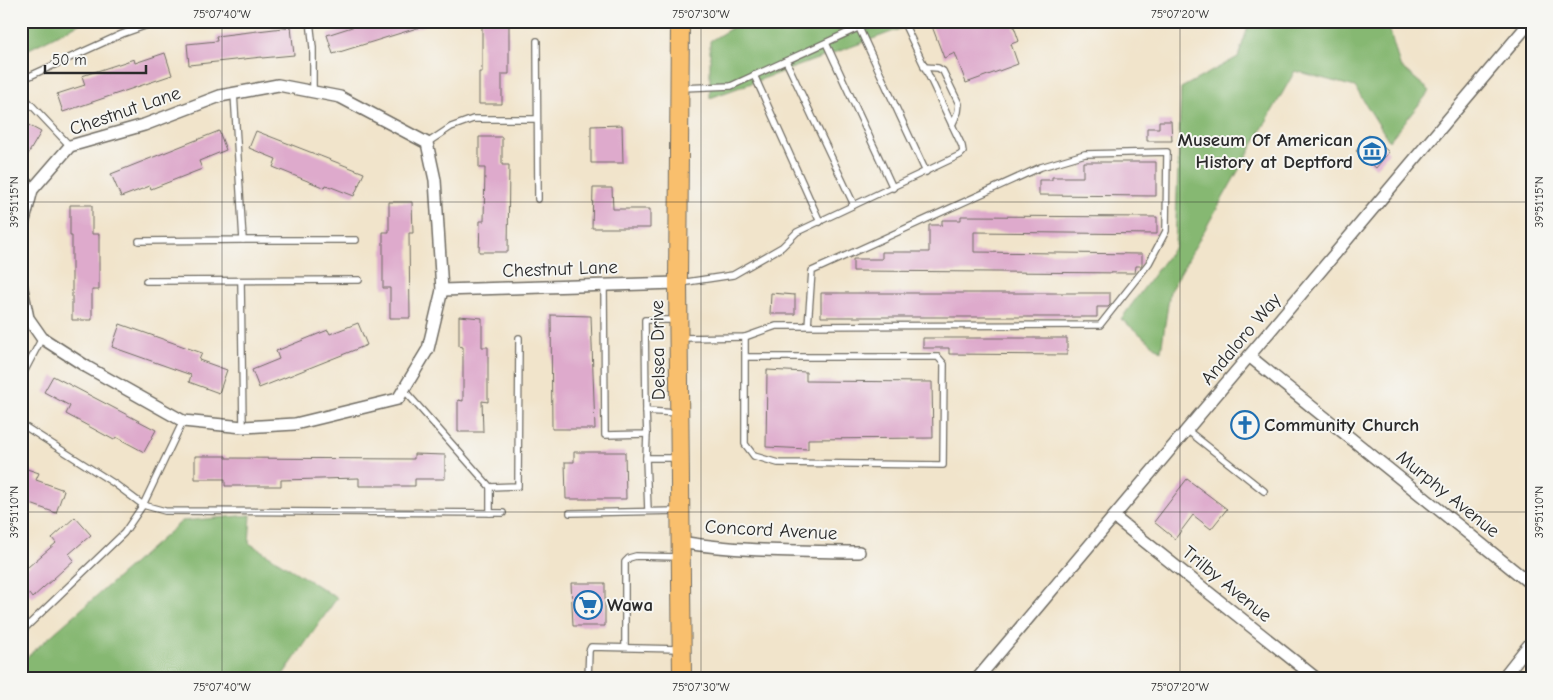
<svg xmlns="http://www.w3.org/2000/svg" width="1553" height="700" viewBox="0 0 1553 700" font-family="'Comic Neue',sans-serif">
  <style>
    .forest { fill: #86b872; stroke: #58724e }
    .building { fill: #deaacc }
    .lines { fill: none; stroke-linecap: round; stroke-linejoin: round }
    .lane-casing { stroke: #706c63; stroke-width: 8 }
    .street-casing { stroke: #706c63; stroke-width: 14 }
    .primary-casing { stroke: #706c63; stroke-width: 20 }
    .lane { stroke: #fff; stroke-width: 5.5 }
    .street { stroke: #fff; stroke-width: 11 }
    .primary { stroke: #f9bf6d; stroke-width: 18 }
    .ticks { fill: none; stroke: #2b2b2b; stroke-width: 1; stroke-opacity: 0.45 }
    .labels { text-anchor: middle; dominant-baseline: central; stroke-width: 4; stroke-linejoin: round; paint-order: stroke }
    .street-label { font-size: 19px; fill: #2b2b2b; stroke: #f6f6f2 }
    .poi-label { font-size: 19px; font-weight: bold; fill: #2b2b2b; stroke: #f6f6f2; text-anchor: start }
    .neatline { fill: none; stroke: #2b2b2b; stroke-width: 2 }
    .ticks-label { font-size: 12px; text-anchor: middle; fill: #2b2b2b }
  </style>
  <rect width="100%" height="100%" fill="#f6f6f2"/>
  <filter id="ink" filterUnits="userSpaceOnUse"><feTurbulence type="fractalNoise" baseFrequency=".02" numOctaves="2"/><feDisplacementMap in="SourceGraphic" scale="10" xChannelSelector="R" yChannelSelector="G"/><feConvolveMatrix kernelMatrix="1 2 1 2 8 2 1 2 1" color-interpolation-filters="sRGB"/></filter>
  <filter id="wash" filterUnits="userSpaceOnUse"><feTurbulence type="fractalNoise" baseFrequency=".0096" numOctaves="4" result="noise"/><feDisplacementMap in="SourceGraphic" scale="20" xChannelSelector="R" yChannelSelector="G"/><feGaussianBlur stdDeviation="1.12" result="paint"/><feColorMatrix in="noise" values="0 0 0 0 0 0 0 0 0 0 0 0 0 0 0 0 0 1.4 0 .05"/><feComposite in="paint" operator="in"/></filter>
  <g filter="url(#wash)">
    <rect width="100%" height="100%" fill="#f1e4cb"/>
    <g class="forest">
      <polygon points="21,21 85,21 21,53"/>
      <polygon points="743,21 922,21 710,98 710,41"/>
      <polygon points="1250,21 1387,21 1400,66 1430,91 1389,141 1355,87 1295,71 1170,291 1161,351 1121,319 1175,246 1181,88 1238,57"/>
      <polygon points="251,515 249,543 337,598 280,679 21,679 21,662 182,521"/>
    </g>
    <g id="blocks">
      <g class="building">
        <polygon points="354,21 430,21 430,24 333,54 327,35 355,26"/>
        <polygon points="482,21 509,21 509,74 502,74 502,104 479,104 479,72 482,72"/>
        <polygon points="930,21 1012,21 1019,41 1011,44 1018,64 966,83 955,53 944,58"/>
        <polygon points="291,27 294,55 262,58 262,57 189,65 187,44 217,41 216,36"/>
        <polygon points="165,53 172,75 63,112 57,94 85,85 82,76 134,59 135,63"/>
        <polygon points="21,121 41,132 21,166"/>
        <polygon points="1159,121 1171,121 1172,141 1147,141 1147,128 1159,128"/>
        <polygon points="622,125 623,163 591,163 591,126"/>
        <polygon points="219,131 226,150 199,161 202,169 151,189 150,186 121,197 111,174"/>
        <polygon points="256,131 364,173 354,196 326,185 325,188 273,167 276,159 249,148"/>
        <polygon points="1369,135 1389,152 1376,168 1356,151"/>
        <polygon points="479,137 502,137 502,165 509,165 508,252 479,252 480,221 484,221 485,168 479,168"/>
        <polygon points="1083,162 1156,162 1156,196 1039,195 1039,180 1052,180 1052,177 1083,177"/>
        <polygon points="593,188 612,188 613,209 650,209 650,228 592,228"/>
        <polygon points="389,202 412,202 413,233 409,233 410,318 390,318 390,288 383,288 383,232 389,232"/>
        <polygon points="70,205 92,205 92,234 99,234 99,290 92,290 92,320 72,320 72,236 70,236"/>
        <polygon points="961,216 1157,217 1157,234 974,232 974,252 1142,254 1142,264 1141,266 1136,266 1135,273 853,271 853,259 882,259 882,252 929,252 929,225 942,225 942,220 961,220"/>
        <polygon points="771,293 795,295 795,314 770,314"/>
        <polygon points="821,293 1110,293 1110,305 1108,307 1097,307 1097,317 821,317"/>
        <polygon points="551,315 591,316 595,429 552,429"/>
        <polygon points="459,316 482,318 482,347 488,347 488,402 482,401 483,432 458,432 458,400 463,401 463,347 459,346"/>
        <polygon points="358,323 367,345 259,388 252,370 279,359 276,351 328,330 330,334"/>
        <polygon points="120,324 202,353 199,360 227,370 219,393 189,382 191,375 112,347"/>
        <polygon points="923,338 1067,338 1067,355 949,354 949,348 923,348"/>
        <polygon points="767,370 806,372 806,381 932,382 933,438 808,439 808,449 766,447"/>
        <polygon points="53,376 156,430 144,452 116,437 114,440 66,414 70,406 44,392"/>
        <polygon points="574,452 625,452 626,499 566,499 565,462 574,462"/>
        <polygon points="414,454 445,455 445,479 415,479 415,486 359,486 359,478 281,480 281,486 225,486 225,479 195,479 195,456 226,456 226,458 414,459"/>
        <polygon points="21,467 39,473 36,480 64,490 56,513 25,502 27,495 21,493"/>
        <polygon points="1187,479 1227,509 1211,529 1193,515 1175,539 1154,522"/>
        <polygon points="75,517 91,535 69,554 74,560 32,598 29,594 21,600 21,573 56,543 52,538"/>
        <polygon points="571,583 605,583 605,626 573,626"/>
      </g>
    </g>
  </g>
  <g filter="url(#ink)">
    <use href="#blocks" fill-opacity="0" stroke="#706c63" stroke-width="1"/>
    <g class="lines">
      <defs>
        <g id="lane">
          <polyline points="310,21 313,48 313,92"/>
          <polyline points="859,28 926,172"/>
          <polyline points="537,41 538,199"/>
          <polyline points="826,43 893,188"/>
          <polyline points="786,61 854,205"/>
          <polyline points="924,67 938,68 943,71 959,104 958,112 952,125"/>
          <polyline points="754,75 820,222"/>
          <polyline points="21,80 122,34 159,21"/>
          <polyline points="682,88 731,86 873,21"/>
          <polyline points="21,94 70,146"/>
          <polyline points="427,143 451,127 473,119 537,119"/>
          <polyline points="243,240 356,240"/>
          <polyline points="139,241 243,240 234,93"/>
          <polyline points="146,281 359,280"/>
          <polyline points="241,281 243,427"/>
          <polyline points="680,283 733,275 782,247 797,232 960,155 963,152 962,146 903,21"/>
          <polyline points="604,285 605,435 647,434 646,411 677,413"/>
          <polyline points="745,337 745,444 754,456 778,463 943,465 944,364 938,357 745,357"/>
          <polyline points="681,338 745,337 776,326 1100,325 1149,263 1166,231 1167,152 1085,154 1041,167 812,271 808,326"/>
          <polyline points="21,378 42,338"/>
          <polyline points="404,390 490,487 518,486 519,338"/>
          <polyline points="646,411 645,320 677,320"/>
          <polyline points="21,424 115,484 143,505 165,511 503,513"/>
          <polyline points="1187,430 1264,491"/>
          <polyline points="647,434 646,458 678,458"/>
          <polyline points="646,458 648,511"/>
          <polyline points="490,513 490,487"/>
          <polyline points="570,513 678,511"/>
          <polyline points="21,632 124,533 143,505 183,421"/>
          <polyline points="625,647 625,562 629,558 636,556 678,557"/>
          <polyline points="588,679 589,651 591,647 679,649"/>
        </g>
        <g id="street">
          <polyline points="21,232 32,190 70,146 144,125 220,96 278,85 340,97 427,143 435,180 442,290 428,349 398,399 295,424 243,427 183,421 87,367 42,338 28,318 21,284"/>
          <polyline points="442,290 678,283"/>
          <polyline points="1249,356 1532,585"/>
          <polyline points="1114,517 1317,679"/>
          <path d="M 680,542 C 740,552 799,551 859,552"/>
          <polyline points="977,679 1531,21"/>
          <polyline points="1502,679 1532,641"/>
        </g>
        <polyline id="primary" points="680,21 678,283 682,679"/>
      </defs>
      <use href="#lane" class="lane-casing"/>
      <use href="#street" class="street-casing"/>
      <use href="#primary" class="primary-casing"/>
      <use href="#lane" class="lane"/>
      <use href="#street" class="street"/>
      <use href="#primary" class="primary"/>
    </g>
  </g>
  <path class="ticks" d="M 222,21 L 222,679M 701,21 L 701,679M 1180,21 L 1180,679M 21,202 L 1532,202M 21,512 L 1532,512"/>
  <defs>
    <symbol id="museum-ring" viewBox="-11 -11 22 22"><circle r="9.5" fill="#f6f6f2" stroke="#1f6fb2" stroke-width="1.5"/><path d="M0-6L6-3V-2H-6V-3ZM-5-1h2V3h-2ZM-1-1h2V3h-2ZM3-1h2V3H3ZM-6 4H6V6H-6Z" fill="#1f6fb2"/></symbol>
    <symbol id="church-ring" viewBox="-11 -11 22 22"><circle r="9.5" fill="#f6f6f2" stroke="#1f6fb2" stroke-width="1.5"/><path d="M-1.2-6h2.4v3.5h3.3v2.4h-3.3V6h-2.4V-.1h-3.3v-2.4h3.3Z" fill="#1f6fb2"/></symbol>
    <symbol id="supermarket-ring" viewBox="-11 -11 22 22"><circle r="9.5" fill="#f6f6f2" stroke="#1f6fb2" stroke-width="1.5"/><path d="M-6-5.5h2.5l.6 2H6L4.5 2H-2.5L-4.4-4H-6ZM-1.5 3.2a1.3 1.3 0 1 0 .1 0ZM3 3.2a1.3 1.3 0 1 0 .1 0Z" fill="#1f6fb2"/></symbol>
  </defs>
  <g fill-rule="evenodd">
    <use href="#museum-ring" x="1356" y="135" width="32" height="32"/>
    <use href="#church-ring" x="1229" y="409" width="32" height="32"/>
    <use href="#supermarket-ring" x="572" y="589" width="32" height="32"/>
  </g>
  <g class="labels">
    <g class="street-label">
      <text transform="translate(125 111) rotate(-19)">Chestnut Lane</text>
      <text transform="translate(560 269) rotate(-2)">Chestnut Lane</text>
      <text transform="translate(1241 339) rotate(-50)">Andaloro Way</text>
      <text transform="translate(658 350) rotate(-91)">Delsea Drive</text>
      <text transform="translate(1448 494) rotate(39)">Murphy Avenue</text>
      <text transform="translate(771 530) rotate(3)">Concord Avenue</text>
      <text transform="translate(1227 584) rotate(39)">Trilby Avenue</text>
    </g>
    <g class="poi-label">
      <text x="1353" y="140" text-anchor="end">Museum Of American<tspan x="1353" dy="22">History at Deptford</tspan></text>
      <text x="1264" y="425">Community Church</text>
      <text x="607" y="605">Wawa</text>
    </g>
  </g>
  <rect width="1553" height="700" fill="none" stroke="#f6f6f2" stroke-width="55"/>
  <path d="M45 65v8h101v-8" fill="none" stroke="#2b2b2b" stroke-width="2.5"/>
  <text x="52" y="65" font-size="15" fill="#2b2b2b" stroke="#f6f6f2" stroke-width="4" paint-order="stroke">50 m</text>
  <rect x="28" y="28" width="1498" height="644" class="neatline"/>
  <g class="ticks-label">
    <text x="222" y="18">75°07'40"W</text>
    <text x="701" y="18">75°07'30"W</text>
    <text x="1180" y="18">75°07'20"W</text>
    <text transform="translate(14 202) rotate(-90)" y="4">39°51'15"N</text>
    <text transform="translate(1539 202) rotate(-90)" y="4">39°51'15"N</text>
    <text transform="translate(14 512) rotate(-90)" y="4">39°51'10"N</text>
    <text transform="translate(1539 512) rotate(-90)" y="4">39°51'10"N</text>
    <text x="222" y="691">75°07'40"W</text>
    <text x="701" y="691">75°07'30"W</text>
    <text x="1180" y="691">75°07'20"W</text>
  </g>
</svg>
